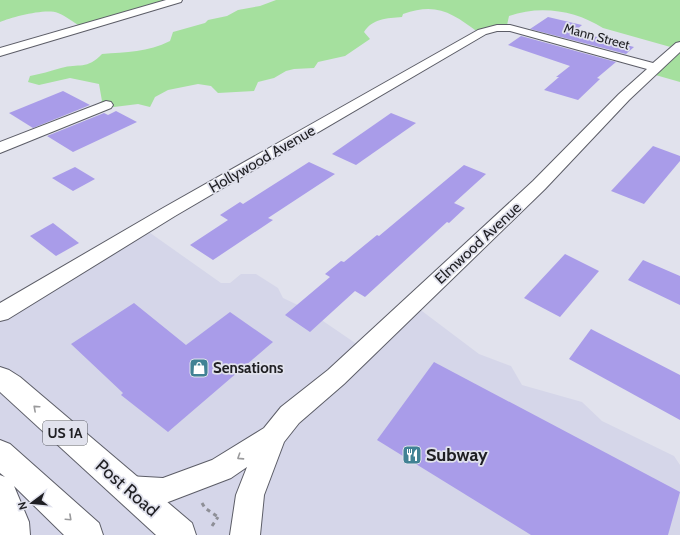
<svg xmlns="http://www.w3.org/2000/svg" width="680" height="535" viewBox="0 0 680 535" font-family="Cabin,sans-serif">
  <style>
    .built { fill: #d5d6e9 }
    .green { fill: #a5e09e }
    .building { fill: #a99ce9 }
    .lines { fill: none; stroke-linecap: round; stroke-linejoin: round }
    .street-casing { stroke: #5c5d67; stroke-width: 2 }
    .primary-casing { stroke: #5c5d67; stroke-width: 2 }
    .path { stroke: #8e8f97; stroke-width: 3; stroke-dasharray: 4 4; stroke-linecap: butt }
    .street { fill: #fff; fill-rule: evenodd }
    .primary { fill: #fff; fill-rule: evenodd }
    .oneway { stroke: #9a9a9c }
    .labels { text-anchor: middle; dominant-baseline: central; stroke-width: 3.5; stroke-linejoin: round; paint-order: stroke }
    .far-street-label { font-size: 13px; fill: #1f1f23; stroke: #e1e2ed }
    .shield { fill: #e1e2ed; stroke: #595a60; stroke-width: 1 }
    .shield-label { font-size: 14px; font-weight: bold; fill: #1f1f23 }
    .street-label { font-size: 15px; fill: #1f1f23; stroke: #e1e2ed }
    .poi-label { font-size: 15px; font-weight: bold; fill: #1f1f23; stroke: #e1e2ed; text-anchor: start }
    .near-poi-label { font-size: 18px; font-weight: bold; fill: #1f1f23; stroke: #e1e2ed; text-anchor: start }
    .near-street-label { font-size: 18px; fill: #1f1f23; stroke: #e1e2ed }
  </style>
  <rect width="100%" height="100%" fill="#e1e2ed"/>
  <polygon class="built" points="146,230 221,283 230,283 241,274 256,274 278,288 283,298 304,308 361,347 414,305 479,354 511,366 522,385 582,402 602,421 674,456 680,465 680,535 0,535 0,314"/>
  <g class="green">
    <path d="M 0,0 L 176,0 L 80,26 C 73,22 66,16 58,13 C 46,8 12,17 0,22 Z"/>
    <path d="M 276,0 L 680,0 L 680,82 L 652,74 L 674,48 L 603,28 C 575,10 540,5 509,16 L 506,30 L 488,29 L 479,33 C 452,13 437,2 403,14 L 402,17 C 387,18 372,19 364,32 L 370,39 L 345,56 L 318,62 L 314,68 L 294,69 L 286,71 L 274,78 L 258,82 L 254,91 L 218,93 L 211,86 L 198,84 L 168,90 L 155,97 L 150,107 L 138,104 L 98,109 L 92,108 L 102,101 L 99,84 L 70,78 L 39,85 L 28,82 L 30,76 C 41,74 50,71 61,68 C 79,63 87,70 102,54 C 126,52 148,52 170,41 L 173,32 L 205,23 L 208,20 L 227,16 L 238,10 L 260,6 Z"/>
  </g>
  <g class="building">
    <polygon points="548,17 582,25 575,31 634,47 626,54 530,29"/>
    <polygon points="521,36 616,62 597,78 600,79 578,100 544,90 559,77 556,77 570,66 508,45"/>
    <polygon points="63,91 90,105 33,128 9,113"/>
    <polygon points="116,111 137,122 73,152 47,136 104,113 108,115"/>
    <polygon points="391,113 416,123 356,165 332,154"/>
    <polygon points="653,146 680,156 680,161 644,204 611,191"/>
    <polygon points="309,162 335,174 268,218 273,220 213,260 190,245 228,220 220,215 240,202 243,204"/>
    <polygon points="464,165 486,174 454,203 465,208 449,223 447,222 365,297 355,291 310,332 285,315 330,277 325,274 341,261 344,262 377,235 379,236"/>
    <polygon points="75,167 95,179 73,191 52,178"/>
    <polygon points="53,223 79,243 56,256 30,236"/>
    <polygon points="565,254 599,271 560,317 524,298"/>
    <polygon points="643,260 680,276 680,305 628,280"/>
    <polygon points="134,303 186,345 230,312 273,342 168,432 121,395 123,393 71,344"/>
    <polygon points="591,329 680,375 680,420 569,359"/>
    <polygon points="434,362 680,492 668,535 531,535 377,440"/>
  </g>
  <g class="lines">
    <defs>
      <g id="street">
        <polygon points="166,0 182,0 181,2 0,56 0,48"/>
        <polygon points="497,25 510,25 653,63 676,43 680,42 680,52 629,100 545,189 344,384 299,423 284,442 264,495 260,535 230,535 236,495 247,467 231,478 163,504 128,502 118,498 114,489 118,480 128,476 163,478 212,460 264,428 281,407 328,370 533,181 619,94 647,69 510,31 497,31 486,34 175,216 8,319 0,321 0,303 163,208 478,30"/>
        <polygon points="106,101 111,102 113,105 111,108 0,153 0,142"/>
      </g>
      <g id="primary">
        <polygon points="0,367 9,370 20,377 192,523 196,535 156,535 0,392"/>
        <polygon points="0,440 10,444 99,523 103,535 64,535 14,486 29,522 30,535 0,535 0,475 5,477 0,473"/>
      </g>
    </defs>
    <use href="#street" class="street-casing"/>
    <use href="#primary" class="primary-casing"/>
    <g class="path">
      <polyline points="202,503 205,508 218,517"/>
      <polyline points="212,526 218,517"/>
    </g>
    <use href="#street" class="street"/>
    <use href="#primary" class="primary"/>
  </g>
  <defs><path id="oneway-chevron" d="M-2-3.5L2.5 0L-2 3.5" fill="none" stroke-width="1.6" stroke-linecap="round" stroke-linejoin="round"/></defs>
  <g class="oneway">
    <use href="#oneway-chevron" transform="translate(36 408) rotate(-138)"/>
    <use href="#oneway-chevron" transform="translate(240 457) rotate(147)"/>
    <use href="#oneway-chevron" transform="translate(69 518) rotate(43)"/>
  </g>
  <defs>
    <symbol id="shop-square" viewBox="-11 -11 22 22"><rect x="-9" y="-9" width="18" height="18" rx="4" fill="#418294" stroke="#e1e2ed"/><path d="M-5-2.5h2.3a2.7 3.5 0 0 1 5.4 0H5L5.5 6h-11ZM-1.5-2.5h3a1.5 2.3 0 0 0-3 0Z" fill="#fff"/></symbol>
    <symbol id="restaurant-square" viewBox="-11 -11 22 22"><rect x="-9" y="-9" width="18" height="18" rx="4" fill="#418294" stroke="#e1e2ed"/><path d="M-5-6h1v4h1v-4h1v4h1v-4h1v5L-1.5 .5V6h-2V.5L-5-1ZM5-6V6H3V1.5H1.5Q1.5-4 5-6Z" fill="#fff"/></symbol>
  </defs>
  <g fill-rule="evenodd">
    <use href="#shop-square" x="188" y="357" width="22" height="22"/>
    <use href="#restaurant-square" x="401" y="444" width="22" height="22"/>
  </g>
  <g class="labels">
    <g class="far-street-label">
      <text transform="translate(597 36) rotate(15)">Mann Street</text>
    </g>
    <rect class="shield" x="43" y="421" width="44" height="24" rx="3"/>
    <g class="shield-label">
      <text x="65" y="433">US 1A</text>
    </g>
    <g class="street-label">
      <text transform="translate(262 159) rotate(-30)">Hollywood Avenue</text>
      <text transform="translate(478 243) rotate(-43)">Elmwood Avenue</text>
    </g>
    <g class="poi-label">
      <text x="213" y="368">Sensations</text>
    </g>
    <g class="near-poi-label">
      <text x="426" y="455">Subway</text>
    </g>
    <g class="near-street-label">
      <text transform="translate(127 488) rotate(41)">Post Road</text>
    </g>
  </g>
  <g transform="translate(32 503) rotate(254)" stroke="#e1e2ed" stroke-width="3" paint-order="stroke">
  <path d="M0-3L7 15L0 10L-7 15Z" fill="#1f1f23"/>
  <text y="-6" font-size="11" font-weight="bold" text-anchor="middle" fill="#1f1f23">N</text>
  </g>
</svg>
